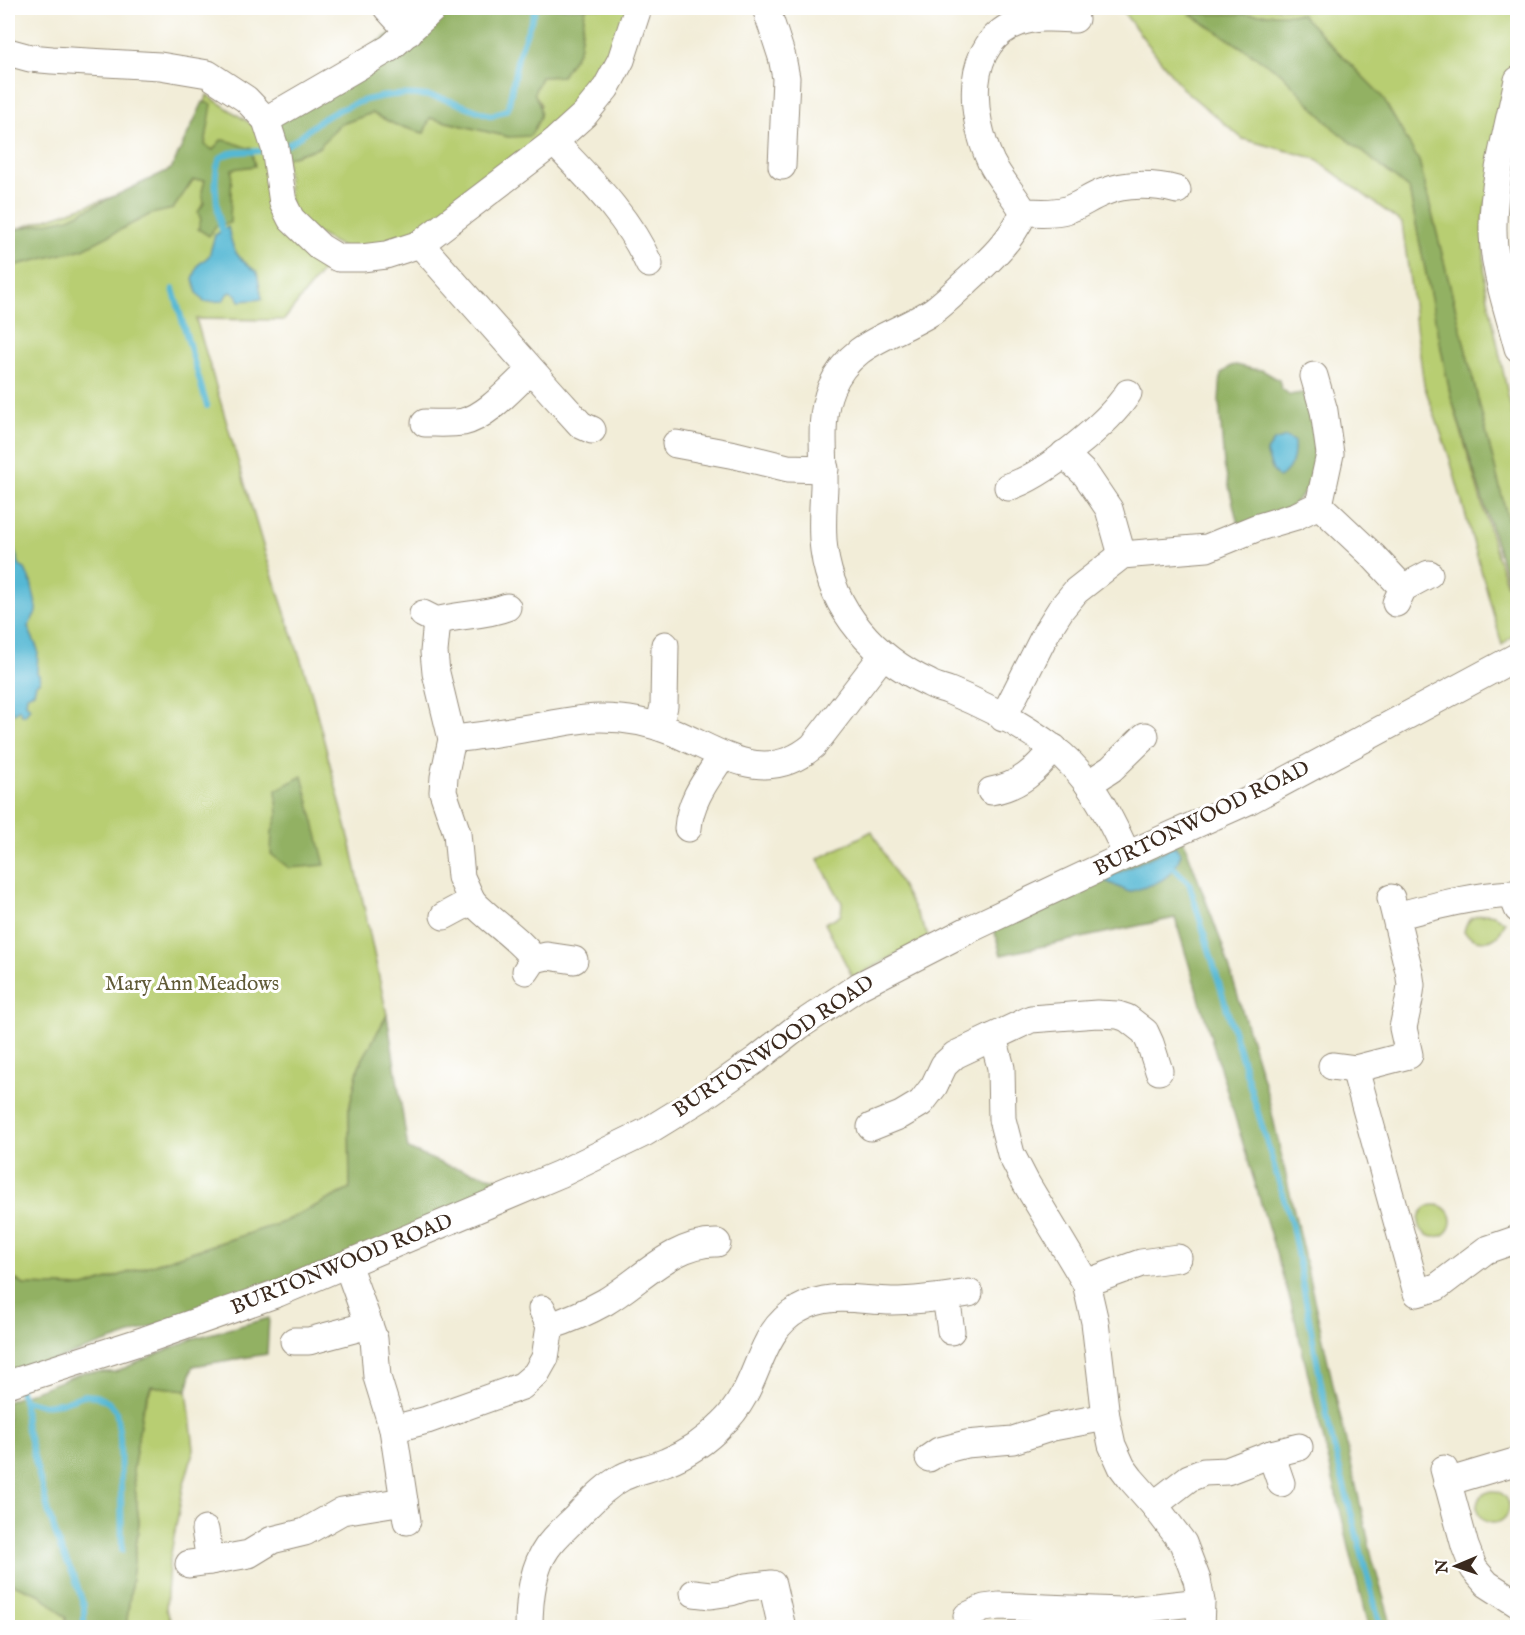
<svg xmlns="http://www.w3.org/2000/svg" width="1525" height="1635" viewBox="0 0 1525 1635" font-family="'IM FELL English',serif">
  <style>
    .green { fill: #b8ce72; stroke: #7a7c48; stroke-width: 1.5 }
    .forest { fill: #92b164; stroke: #666e41; stroke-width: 1.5 }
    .water { fill: #55b8d4; stroke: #487179; stroke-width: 1.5 }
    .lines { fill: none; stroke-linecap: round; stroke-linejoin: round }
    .stream { stroke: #55b8d4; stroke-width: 6 }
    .minor-casing { stroke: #968c7b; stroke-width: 29 }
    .minor { stroke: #fff; stroke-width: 27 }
    .labels { text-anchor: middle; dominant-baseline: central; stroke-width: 6; stroke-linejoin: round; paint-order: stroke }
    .street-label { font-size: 21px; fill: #3b2a1e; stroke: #fff }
    .park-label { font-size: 21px; fill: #605b37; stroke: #fff }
  </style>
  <rect width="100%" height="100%" fill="#fff"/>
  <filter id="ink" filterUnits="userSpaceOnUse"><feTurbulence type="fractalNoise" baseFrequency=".0167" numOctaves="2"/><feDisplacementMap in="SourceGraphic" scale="12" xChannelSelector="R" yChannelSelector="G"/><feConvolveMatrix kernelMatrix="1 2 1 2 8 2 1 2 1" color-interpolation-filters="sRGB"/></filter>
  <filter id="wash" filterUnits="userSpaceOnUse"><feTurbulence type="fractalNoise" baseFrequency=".008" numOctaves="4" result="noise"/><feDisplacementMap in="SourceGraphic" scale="24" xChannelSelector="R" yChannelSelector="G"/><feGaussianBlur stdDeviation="1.35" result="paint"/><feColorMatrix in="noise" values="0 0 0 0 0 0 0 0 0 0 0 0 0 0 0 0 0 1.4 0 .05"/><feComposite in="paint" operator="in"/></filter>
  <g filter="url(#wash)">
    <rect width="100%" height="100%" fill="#f2edd8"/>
    <g class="green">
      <polygon points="588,8 637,8 621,60 554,142 420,244 362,258 291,219 286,158 318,148 339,125 372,113 396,125 424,133 430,118 508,137 541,105 534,93 541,77 562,76 579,50 585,10"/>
      <polygon points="1120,8 1517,8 1517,53 1483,219 1485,284 1517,438 1517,557 1419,161 1281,73 1409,189 1450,393 1497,556 1517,615 1517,632 1502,645 1449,456 1424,385 1402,223 1314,158 1243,139 1182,88"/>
      <polygon points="207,95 262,131 274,220 327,265 284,320 196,319 267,559 310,687 351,845 387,1015 359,1066 349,1109 350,1189 281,1223 84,1287 24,1285 8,1275 8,232 186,172"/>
      <polygon points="872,831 929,937 853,978 825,923 841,915 842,903 818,859"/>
      <path d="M 1488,914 L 1494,915 L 1505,922 C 1499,942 1479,947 1464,932 C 1466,918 1476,915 1488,914 Z"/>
      <circle cx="1435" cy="1221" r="16"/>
      <polygon points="152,1386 187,1390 194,1449 183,1488 169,1564 166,1609 174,1627 126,1628 139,1522 133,1471 142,1411"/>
      <circle cx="1493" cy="1507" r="16"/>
      <polygon points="8,1582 41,1595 67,1618 66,1627 8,1627"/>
    </g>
    <g class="forest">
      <path d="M 427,8 L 588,8 L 585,10 L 579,50 L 562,76 L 541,77 L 534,93 C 545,113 541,118 530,136 L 509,137 L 430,118 L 424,133 L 396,125 L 372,113 L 339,125 L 318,148 L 286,158 L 266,120 Z"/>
      <polygon points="1190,14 1301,14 1381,95 1419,161 1517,557 1517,612 1450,393 1409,189 1334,129 1281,73"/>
      <path d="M 203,102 L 212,104 L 205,145 L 213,150 L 221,140 C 233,140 240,147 251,148 L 255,166 L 232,169 L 230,223 L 216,226 L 209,236 L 198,229 L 201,220 L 198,212 L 204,203 L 202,191 L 205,180 L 193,180 L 173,209 L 151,214 L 83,249 L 8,267 L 8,231 L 69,218 L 171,169 Z"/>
      <polygon points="1236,365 1253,369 1262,370 1279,380 1281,388 1290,395 1302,393 1309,394 1321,447 1314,481 1291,507 1239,529 1224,465 1219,401 1221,374 1231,366"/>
      <polygon points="302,776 325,865 289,868 271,854 272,832 278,814 276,790"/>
      <polygon points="1180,831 1223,947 1268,1096 1373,1561 1392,1627 1368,1627 1291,1303 1175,918 1001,955 991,918"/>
      <polygon points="387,1015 408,1149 445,1165 516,1183 309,1273 8,1376 8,1275 24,1285 84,1287 281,1223 350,1189 349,1109 359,1066"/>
      <polygon points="269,1318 267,1354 193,1366 187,1390 151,1386 142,1411 133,1471 139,1522 126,1627 66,1627 66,1618 41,1595 8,1582 8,1401 84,1372 115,1372 195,1338"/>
    </g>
    <g class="water">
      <path d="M 228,227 C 233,252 236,257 257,272 L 262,299 L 240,301 L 237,295 L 231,292 L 227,294 L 223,301 L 204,302 L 197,293 L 193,279 L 198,265 L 209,256 L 215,235 Z"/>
      <path d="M 1286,437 L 1294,441 C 1295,458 1293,467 1279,478 L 1273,471 L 1266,452 L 1274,441 Z"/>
      <polygon points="8,532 20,566 25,569 31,582 36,605 36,612 28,627 38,650 37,673 39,675 40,681 36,684 34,692 27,695 26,703 30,707 25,715 22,715 19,709 14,713 12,712 8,698"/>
      <path d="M 1175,846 L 1181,854 C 1171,882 1155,884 1129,892 L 1103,880 Z"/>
    </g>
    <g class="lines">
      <g class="stream">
        <path d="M 287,145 C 301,138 310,126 324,118 C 360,96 403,89 444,99 C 460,103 476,111 492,116 L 508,109 L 518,56 L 536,8"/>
        <path d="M 222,230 C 218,216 210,167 222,157 C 230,150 248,152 259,151"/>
        <polyline points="173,289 207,406"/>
        <polyline points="1175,869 1189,883 1292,1226 1330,1432 1381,1628"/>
        <polyline points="18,1387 24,1400 25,1422 49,1514 61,1550 74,1576 84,1606 84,1628"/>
        <polyline points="24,1400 43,1405 61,1403 84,1395 96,1396 108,1402 116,1411 120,1437 122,1550"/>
      </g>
    </g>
  </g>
  <g filter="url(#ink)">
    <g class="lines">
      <defs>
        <g id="minor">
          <polyline points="387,8 409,32"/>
          <polyline points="766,8 782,57 786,78 782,166"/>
          <path d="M 1075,19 C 1057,18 1038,16 1020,22 C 962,42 970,117 991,162 C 1000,180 1014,195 1024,212 C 1038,212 1053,214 1066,210 C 1080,206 1090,197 1104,192 C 1126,183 1154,184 1177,190"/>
          <polyline points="8,52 30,58 52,60 160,66 208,74 246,99 266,120 275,148 283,203 291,219 320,247 338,258 362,258 386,255 420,244 554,142 585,114 606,88 621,60 638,8"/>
          <path d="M 1518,80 C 1509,124 1493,181 1493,225 C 1492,266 1508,309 1518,348"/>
          <polyline points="266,120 390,48 434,8"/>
          <path d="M 554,142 C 590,180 628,216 649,264"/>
          <path d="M 1024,212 C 1011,241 990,260 967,281 C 956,291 945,302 933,311 C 893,337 852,340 831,388 C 818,419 825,454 824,487 C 823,508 821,530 824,550 C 832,611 875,658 929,683 C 935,687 943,688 950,691 C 984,705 1024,726 1053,748 C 1089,775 1109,815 1127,855"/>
          <polyline points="420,244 552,393 581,425 592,430"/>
          <polyline points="1314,376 1324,411 1330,454 1319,505 1373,556 1403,588"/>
          <path d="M 425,423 C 438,423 451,424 463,422 C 487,417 513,386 531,370"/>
          <polyline points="676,444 735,455 788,468 825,469"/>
          <polyline points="1064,454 1086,475 1109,509 1122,555"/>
          <path d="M 1008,487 C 1042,477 1109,423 1128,393"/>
          <polyline points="1396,603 1403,588 1429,574"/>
          <path d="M 423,614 L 437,621 C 460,614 484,616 507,607"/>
          <polyline points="437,621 434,652 436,673 452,739 444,777 443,792 457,833 461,877 472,901"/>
          <polyline points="1003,718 1047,631 1061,609 1076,591 1122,555 1207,548 1256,528 1296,516 1319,505"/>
          <polyline points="659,727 664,706 665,645"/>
          <path d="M 452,739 C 484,736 515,730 547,725 C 565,722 583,718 601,718 C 626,718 651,723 673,732 C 721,752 764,787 813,746 L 883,655"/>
          <polyline points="1088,784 1111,769 1145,736"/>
          <path d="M 991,791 C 1020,786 1036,770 1054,748"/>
          <path d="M 688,828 C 690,800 707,779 722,756"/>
          <path d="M 444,916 L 472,901 C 491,922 517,936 534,959"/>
          <path d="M 1396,916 C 1435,906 1472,896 1512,894 L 1518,909"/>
          <polyline points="526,971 534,959 547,956 574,960"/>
          <polyline points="993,1037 1001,1068 1002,1119 1011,1154 1026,1183 1086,1283 1095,1322 1106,1417 1112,1445 1122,1467 1131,1479 1154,1505 1183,1543 1197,1580 1201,1602 1200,1628"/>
          <polyline points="1332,1066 1355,1069 1409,1055 1403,1028 1409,1000 1411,985 1409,971 1391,898"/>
          <polyline points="1355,1069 1417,1293 1437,1287 1486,1250 1518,1239"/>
          <polyline points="871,1127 901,1115 921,1103 934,1086 944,1065 955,1055 1031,1019 1097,1014 1118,1015 1127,1018 1145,1032 1150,1043 1159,1071"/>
          <polyline points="347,1264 374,1339 377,1377 393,1429 407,1521"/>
          <polyline points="1086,1283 1141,1263 1178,1258"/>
          <polyline points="946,1297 951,1331"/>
          <path d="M 550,1326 C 569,1320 587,1312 605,1302 C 641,1281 673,1242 717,1243"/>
          <polyline points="294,1341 309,1341 369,1325"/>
          <polyline points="8,1384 145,1340 278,1293 560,1174 646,1132 703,1097 757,1059 799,1026 859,986 970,929 1127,855 1248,801 1518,656"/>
          <polyline points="393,1429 427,1420 522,1386 536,1374 545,1358 550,1326 542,1309"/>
          <polyline points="1271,1454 1281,1483"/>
          <polyline points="929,1458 939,1451 966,1444 1013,1440 1053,1427 1106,1417"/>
          <polyline points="1444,1469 1465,1546 1474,1569 1487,1584 1518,1604"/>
          <polyline points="1447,1482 1518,1461"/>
          <polyline points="1154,1505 1189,1478 1204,1472 1227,1471 1271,1454 1299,1447"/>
          <polyline points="210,1561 249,1554 272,1540 305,1532 342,1511 404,1501"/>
          <polyline points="189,1564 210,1561 205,1530"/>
          <polyline points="694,1593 711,1595 731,1592 746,1587 772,1584 782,1628"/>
          <polyline points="967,1616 984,1608 999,1606 1120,1611 1201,1602"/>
          <path d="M 529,1628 C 529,1603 532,1569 547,1548 C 556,1535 570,1524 581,1512 C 594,1499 606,1486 623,1477 C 637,1470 652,1468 666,1462 C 686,1454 707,1440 722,1424 C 731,1416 738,1406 744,1395 C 761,1365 765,1327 799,1309 C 831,1291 859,1301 892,1301 C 918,1301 944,1297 969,1293"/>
        </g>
      </defs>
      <use href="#minor" class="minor-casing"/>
      <use href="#minor" class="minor"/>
    </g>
  </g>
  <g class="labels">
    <g class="street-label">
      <text transform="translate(1202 819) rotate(-26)">BURTONWOOD ROAD</text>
      <text transform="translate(774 1047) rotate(-34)">BURTONWOOD ROAD</text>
      <text transform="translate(342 1265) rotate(-22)">BURTONWOOD ROAD</text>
    </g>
    <g class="park-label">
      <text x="192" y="984">Mary Ann Meadows</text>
    </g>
  </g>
  <rect width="1525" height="1635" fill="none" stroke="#fff" stroke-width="30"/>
  <g transform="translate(1456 1566) rotate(268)" stroke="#ffffff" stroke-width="4.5" paint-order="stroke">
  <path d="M0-4.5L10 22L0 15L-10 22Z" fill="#3b2a1e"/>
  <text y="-9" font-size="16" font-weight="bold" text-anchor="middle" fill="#3b2a1e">N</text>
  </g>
</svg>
